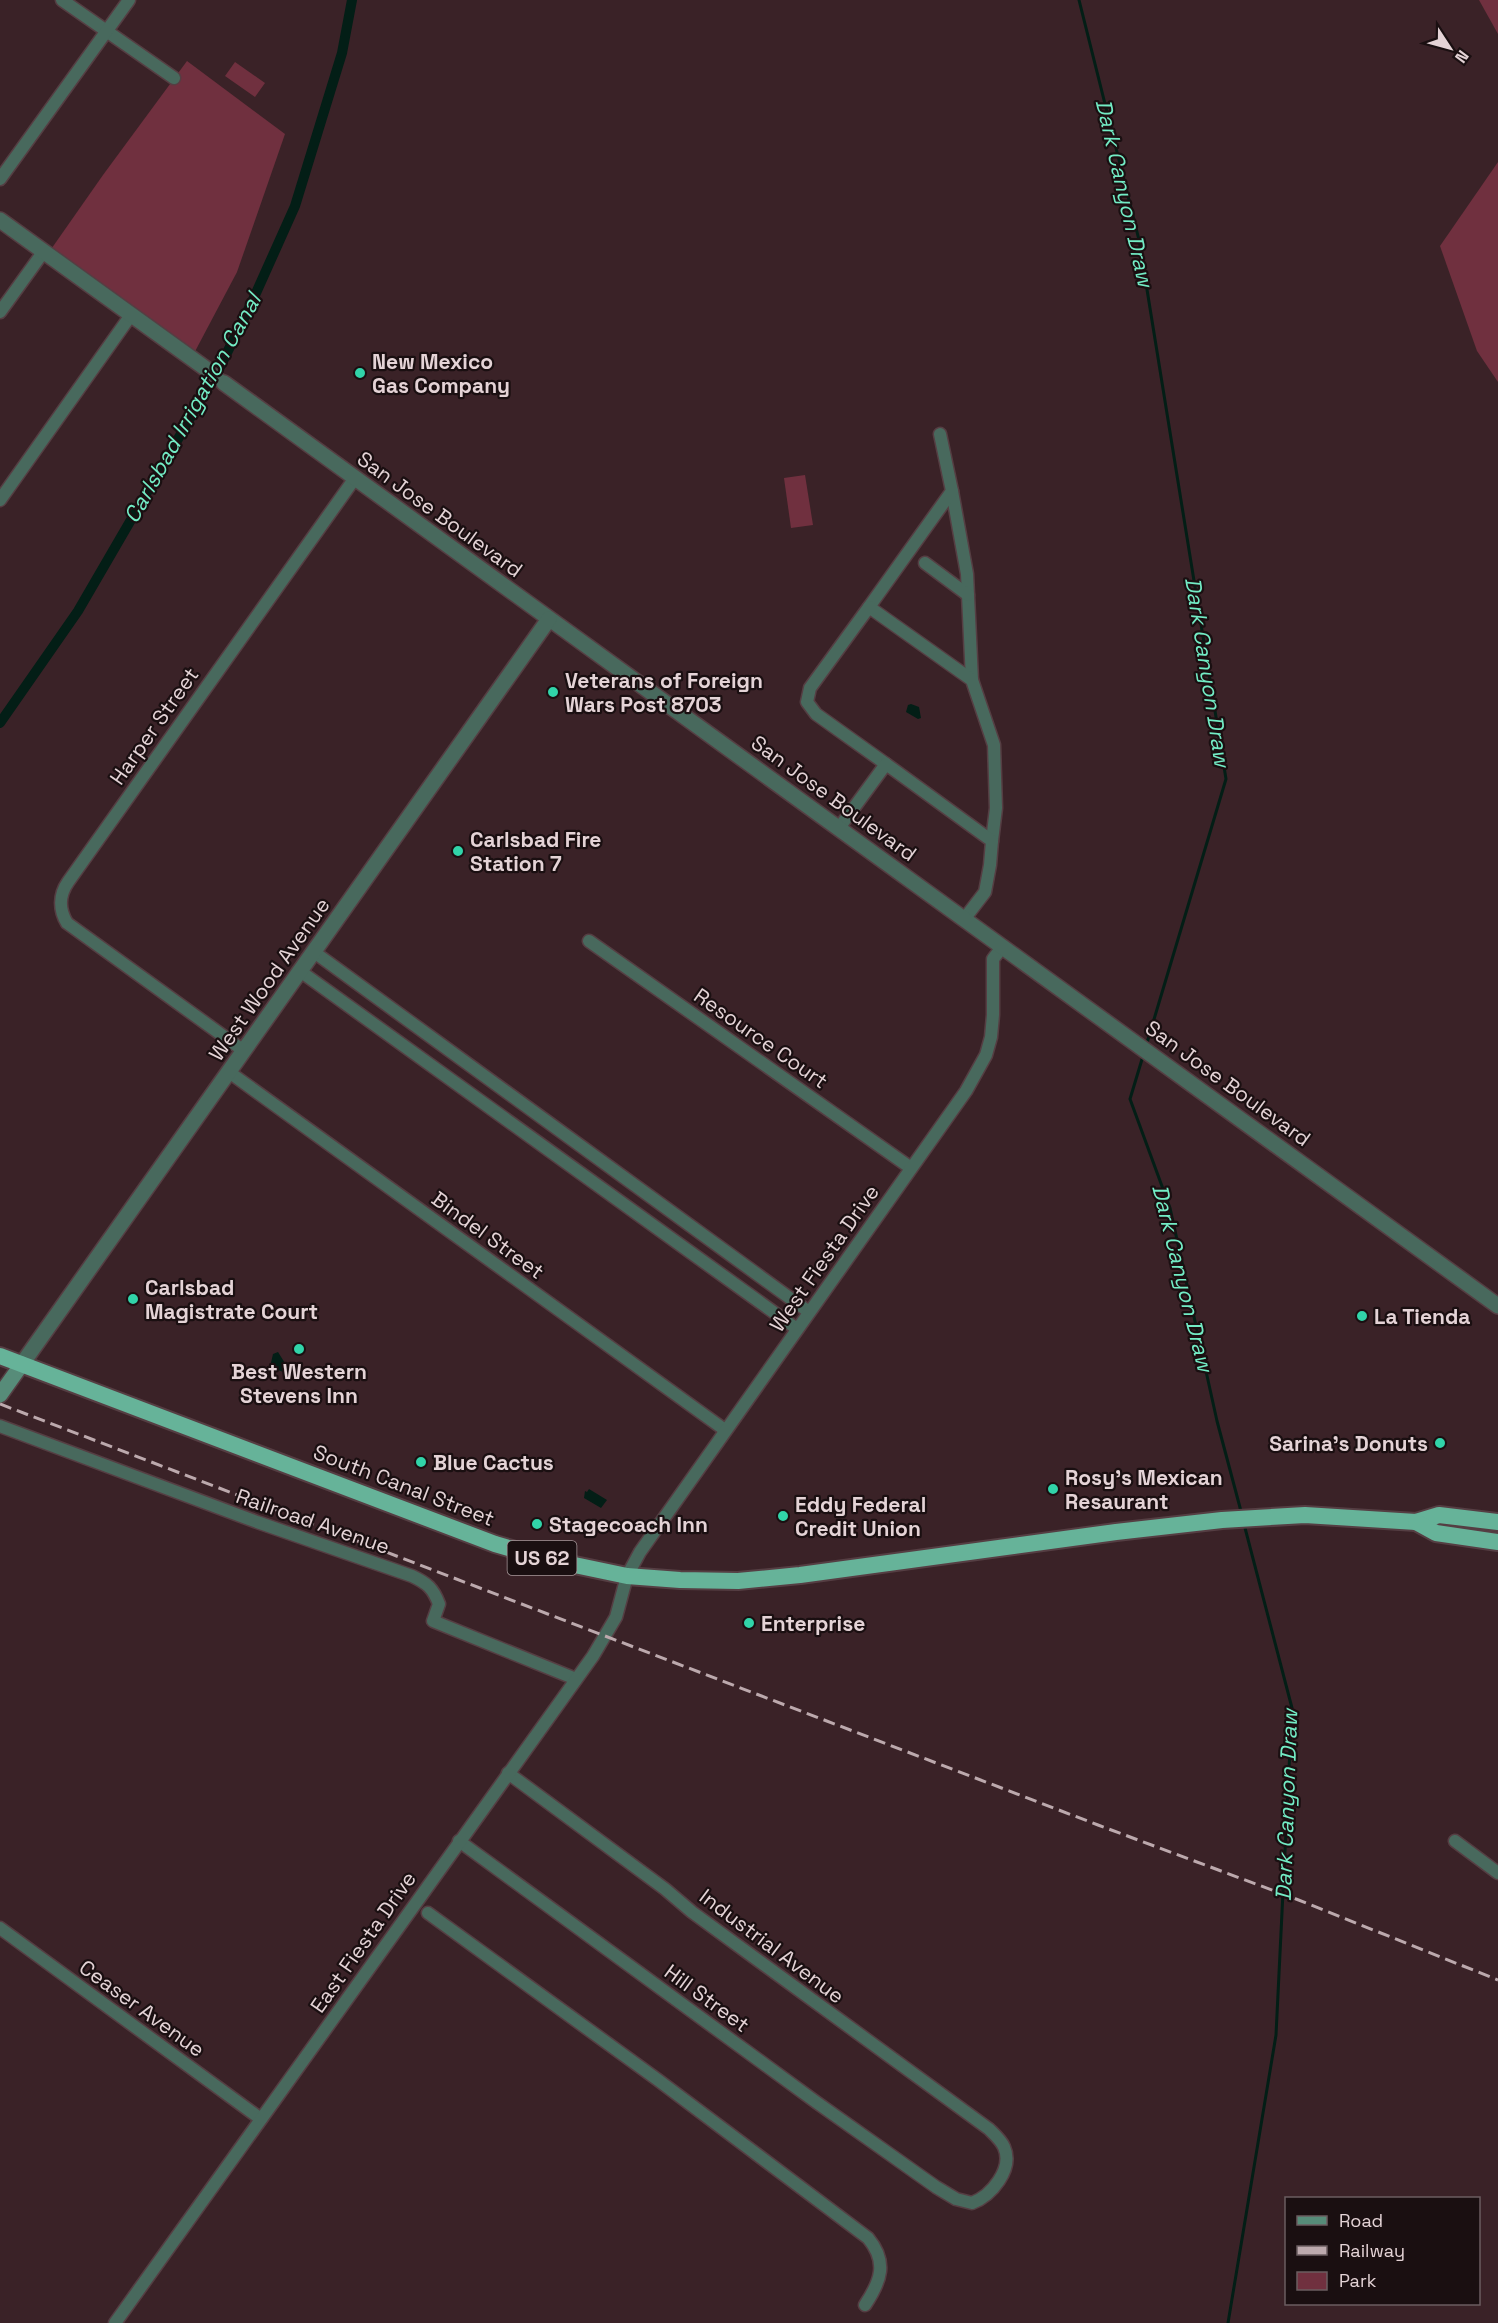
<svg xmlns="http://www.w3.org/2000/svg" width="1498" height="2323" viewBox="0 0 1498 2323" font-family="'Space Grotesk',sans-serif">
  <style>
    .green { fill: #70303f }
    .water { fill: #031e16 }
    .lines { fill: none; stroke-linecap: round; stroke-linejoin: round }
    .stream { stroke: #031e16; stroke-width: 3 }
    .canal { stroke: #031e16; stroke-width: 10 }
    .minor-casing { stroke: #553e43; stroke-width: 15 }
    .tertiary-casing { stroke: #553e43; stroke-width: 18 }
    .secondary-casing { stroke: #553e43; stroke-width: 18 }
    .trunk-casing { stroke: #553e43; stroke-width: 20 }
    .minor { stroke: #48695d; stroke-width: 12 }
    .tertiary { stroke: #48695d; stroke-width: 15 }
    .secondary { stroke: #578c79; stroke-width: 15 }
    .trunk { stroke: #66b399; stroke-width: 16 }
    .rail { stroke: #bca9ad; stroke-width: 3; stroke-dasharray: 12 6; stroke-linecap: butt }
    .poi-dot { fill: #31d4a9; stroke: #1a0f11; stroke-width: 2 }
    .labels { text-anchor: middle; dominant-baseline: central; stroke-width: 4.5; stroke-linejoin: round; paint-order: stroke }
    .shield { fill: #1a0f11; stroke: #a7989b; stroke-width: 1.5 }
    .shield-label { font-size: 20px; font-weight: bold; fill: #e4d3d6 }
    .poi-label { font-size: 21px; font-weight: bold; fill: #e4d3d6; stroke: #1a0f11; text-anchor: start }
    .street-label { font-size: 21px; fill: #e4d3d6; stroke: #1a0f11 }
    .water-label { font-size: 22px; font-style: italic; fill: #73ecc5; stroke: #1a0f11 }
  </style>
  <rect width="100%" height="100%" fill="#3a2227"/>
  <g class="green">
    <polygon points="1479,0 1498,0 1498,34"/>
    <polygon points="187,61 285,134 237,272 191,359 47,255 103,175"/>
    <polygon points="235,62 265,83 255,97 225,76"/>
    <polygon points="1498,162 1498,382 1477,351 1440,246"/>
    <polygon points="805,475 813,525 791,528 784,478"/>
  </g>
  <g class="water">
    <polygon points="911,704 919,707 921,718 918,719 906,712 908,705"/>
    <polygon points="278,1352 288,1368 286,1373 270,1367 273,1354"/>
    <polygon points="589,1489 607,1500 601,1508 584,1498 585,1491 587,1492"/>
  </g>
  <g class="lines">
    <g class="stream">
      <polyline points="1079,0 1139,240 1226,779 1146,1046"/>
      <polyline points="1143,1056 1130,1099 1170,1208 1217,1421 1242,1515"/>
      <polyline points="1228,2323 1276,2035 1292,1708 1244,1524"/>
    </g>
    <polyline class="canal" points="0,723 78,611 221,365 252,302 295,206 342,53 352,0"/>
    <defs>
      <g id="minor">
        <polyline points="62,0 174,78"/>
        <polyline points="0,179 129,0"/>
        <polyline points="0,312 44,251"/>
        <polyline points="205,368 224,383"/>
        <polyline points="952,491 967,574 972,680"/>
        <polyline points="0,500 131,315"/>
        <polyline points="925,563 968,595"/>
        <polyline points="869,607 952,491 940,434"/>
        <polyline points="886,764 816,714 807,702 810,688 869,607 972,680 994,745 996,808 992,841"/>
        <polyline points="839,828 886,764 992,841 990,865 985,892 965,918"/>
        <polyline points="589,941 911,1168"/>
        <polyline points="314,952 809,1312"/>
        <polyline points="300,971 797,1329"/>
        <path d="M 244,1051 L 67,923 C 59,910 59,895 68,882 L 355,478"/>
        <polyline points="229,1072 725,1430"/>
        <path d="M 0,1426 L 257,1522 L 412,1576 C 427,1583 433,1588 439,1604 L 433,1621 L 576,1679"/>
        <path d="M 459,1841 L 816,2102 L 936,2187 L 956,2199 L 972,2203 C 991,2196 1014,2169 1004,2147 C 1001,2140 994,2134 989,2129 L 692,1912 L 665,1889 L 508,1773"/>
        <polyline points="1455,1841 1498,1873"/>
        <path d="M 428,1913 L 658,2080 L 868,2238 C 888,2262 881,2281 865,2305"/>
        <polyline points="0,1928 261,2119"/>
        <polyline points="115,2323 593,1656 616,1617 627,1576 640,1552 966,1091 986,1055 991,1037 993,1015 993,959 1003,946"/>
      </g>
      <g id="tertiary">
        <polyline points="0,220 205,368"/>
        <polyline points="224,383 1498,1306"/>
        <polyline points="22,1364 549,619"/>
      </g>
      <polyline id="secondary" points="0,1395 22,1364"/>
      <g id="trunk">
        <polyline points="0,1356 495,1544 546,1559 627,1576 680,1580 738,1581 800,1575 1116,1532 1222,1520 1305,1515 1416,1522 1439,1515 1498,1522"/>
        <polyline points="1416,1522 1436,1533 1498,1542"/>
      </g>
    </defs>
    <use href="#minor" class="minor-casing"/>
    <use href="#tertiary" class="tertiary-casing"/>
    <use href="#secondary" class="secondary-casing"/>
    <use href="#trunk" class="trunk-casing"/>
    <use href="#minor" class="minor"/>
    <use href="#tertiary" class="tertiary"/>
    <use href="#secondary" class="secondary"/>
    <use href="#trunk" class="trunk"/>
    <polyline class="rail" points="0,1404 1098,1825 1296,1899 1498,1980"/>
  </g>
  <g class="poi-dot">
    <circle cx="360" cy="373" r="6"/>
    <circle cx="553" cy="692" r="6"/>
    <circle cx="458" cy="851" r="6"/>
    <circle cx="133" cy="1299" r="6"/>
    <circle cx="1362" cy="1316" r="6"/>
    <circle cx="299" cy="1349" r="6"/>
    <circle cx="1440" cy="1443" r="6"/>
    <circle cx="421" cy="1462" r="6"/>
    <circle cx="1053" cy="1489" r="6"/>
    <circle cx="783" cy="1516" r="6"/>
    <circle cx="537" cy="1524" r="6"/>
    <circle cx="749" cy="1623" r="6"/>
  </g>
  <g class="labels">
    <rect class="shield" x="507.5" y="1541" width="69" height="34" rx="4.5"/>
    <g class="shield-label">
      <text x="542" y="1558">US 62</text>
    </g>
    <g class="poi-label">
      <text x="372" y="361">New Mexico<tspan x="372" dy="24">Gas Company</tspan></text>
      <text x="565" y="680">Veterans of Foreign<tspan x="565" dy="24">Wars Post 8703</tspan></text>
      <text x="470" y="839">Carlsbad Fire<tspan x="470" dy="24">Station 7</tspan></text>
      <text x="145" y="1287">Carlsbad<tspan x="145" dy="24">Magistrate Court</tspan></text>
      <text x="1374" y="1316">La Tienda</text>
      <text x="299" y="1371" text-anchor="middle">Best Western<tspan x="299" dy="24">Stevens Inn</tspan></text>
      <text x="1428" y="1443" text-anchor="end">Sarina's Donuts</text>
      <text x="433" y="1462">Blue Cactus</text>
      <text x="1065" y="1477">Rosy's Mexican<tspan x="1065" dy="24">Resaurant</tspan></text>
      <text x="795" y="1504">Eddy Federal<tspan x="795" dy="24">Credit Union</tspan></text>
      <text x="549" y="1524">Stagecoach Inn</text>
      <text x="761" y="1623">Enterprise</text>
    </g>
    <g class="street-label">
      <text transform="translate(440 514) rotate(36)">San Jose Boulevard</text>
      <text transform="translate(154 726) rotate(-55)">Harper Street</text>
      <text transform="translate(834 798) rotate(36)">San Jose Boulevard</text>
      <text transform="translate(269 979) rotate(-55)">West Wood Avenue</text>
      <text transform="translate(761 1038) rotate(35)">Resource Court</text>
      <text transform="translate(1228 1083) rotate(36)">San Jose Boulevard</text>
      <text transform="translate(488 1235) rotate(36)">Bindel Street</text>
      <text transform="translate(824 1258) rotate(-55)">West Fiesta Drive</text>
      <text transform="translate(404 1485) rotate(21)">South Canal Street</text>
      <text transform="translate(313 1521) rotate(19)">Railroad Avenue</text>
      <text transform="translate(363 1942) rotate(-55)">East Fiesta Drive</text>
      <text transform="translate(772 1946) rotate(37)">Industrial Avenue</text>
      <text transform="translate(707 1998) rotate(36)">Hill Street</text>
      <text transform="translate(142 2008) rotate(36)">Ceaser Avenue</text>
    </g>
    <g class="water-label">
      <text transform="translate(1125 193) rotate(77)">Dark Canyon Draw</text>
      <text transform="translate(192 408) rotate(-61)">Carlsbad Irrigation Canal</text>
      <text transform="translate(1208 672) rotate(81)">Dark Canyon Draw</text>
      <text transform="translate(1183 1278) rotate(76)">Dark Canyon Draw</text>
      <text transform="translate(1286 1805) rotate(-88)">Dark Canyon Draw</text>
    </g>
  </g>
  <rect x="1285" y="2197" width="195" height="108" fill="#1a0f11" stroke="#6b5d60" stroke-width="1.5"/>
  <rect x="1297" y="2216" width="30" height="9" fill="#578c79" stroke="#6b5d60" stroke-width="1.5"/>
  <text x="1339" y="2227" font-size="18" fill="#e4d3d6">Road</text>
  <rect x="1297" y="2246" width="30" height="9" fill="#bca9ad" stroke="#6b5d60" stroke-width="1.5"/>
  <text x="1339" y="2257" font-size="18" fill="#e4d3d6">Railway</text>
  <rect x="1297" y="2272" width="30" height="18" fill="#70303f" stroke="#6b5d60" stroke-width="1.5"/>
  <text x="1339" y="2287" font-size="18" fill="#e4d3d6">Park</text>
  <g transform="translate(1450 48) rotate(126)" stroke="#1a0f11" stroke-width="4.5" paint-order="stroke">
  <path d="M0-4.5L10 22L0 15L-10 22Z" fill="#e4d3d6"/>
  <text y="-9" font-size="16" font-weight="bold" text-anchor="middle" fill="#e4d3d6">N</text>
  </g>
</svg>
